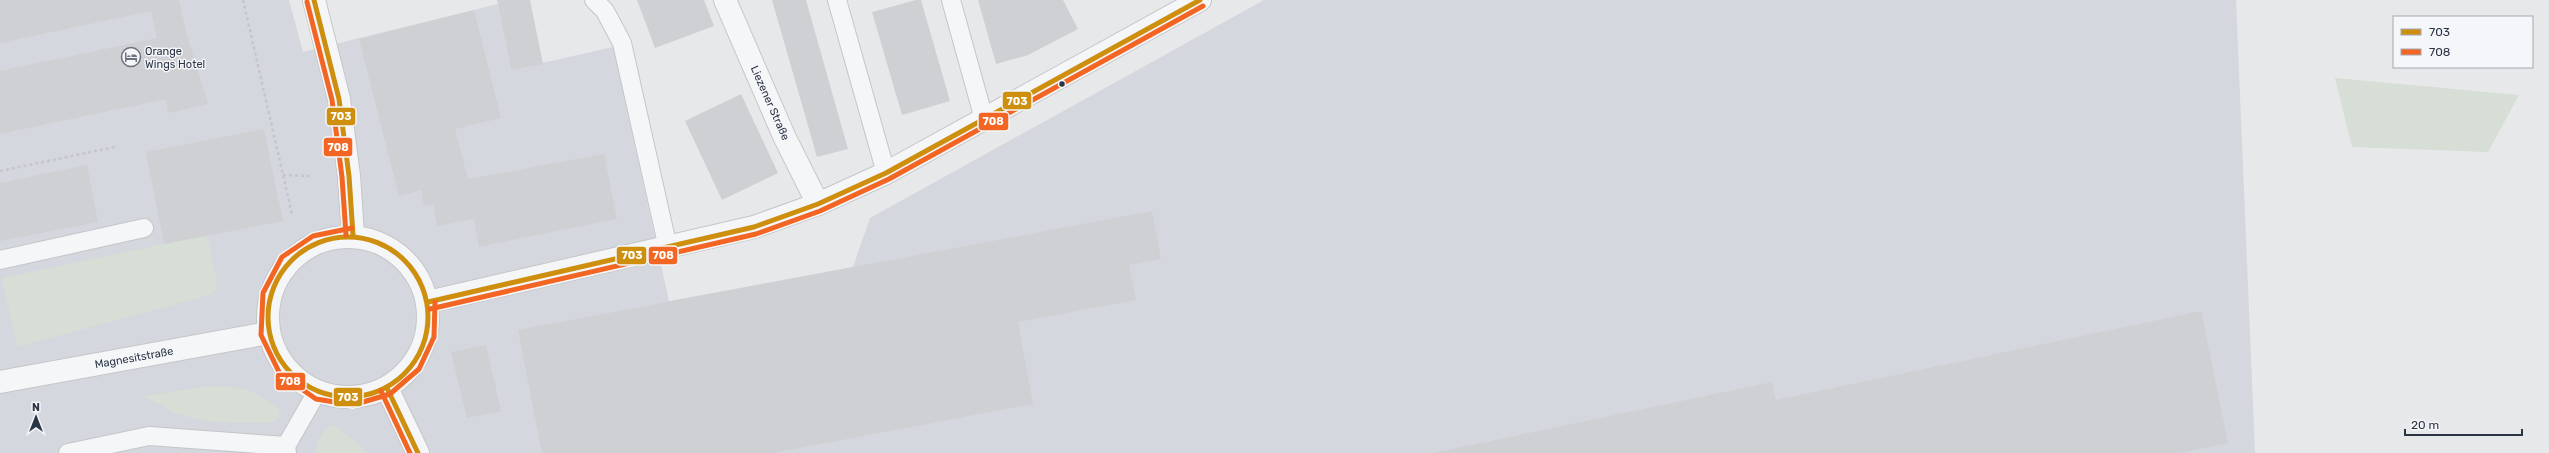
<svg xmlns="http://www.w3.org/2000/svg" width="2549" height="453" viewBox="0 0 2549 453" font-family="Rubik,sans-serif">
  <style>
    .built { fill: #d4d7dd }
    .green { fill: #d6ded6 }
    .building { fill: #ced0d3 }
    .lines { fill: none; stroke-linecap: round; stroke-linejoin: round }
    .lane-casing { stroke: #c4c6c8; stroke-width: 20 }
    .street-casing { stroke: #c4c6c8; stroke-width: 24 }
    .path { stroke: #c5c6ca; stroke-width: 2.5; stroke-dasharray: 3 3; stroke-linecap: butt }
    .lane { stroke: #f5f6f7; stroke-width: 18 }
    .street { stroke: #f5f6f7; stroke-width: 22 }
    .bus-1-casing { stroke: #f4f6f9; stroke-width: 8 }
    .bus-2-casing { stroke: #f4f6f9; stroke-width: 8 }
    .bus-1 { stroke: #ce8f0e; stroke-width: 5 }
    .bus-2 { stroke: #f26522; stroke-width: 5 }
    .bus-dot { fill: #2b3445; stroke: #f4f6f9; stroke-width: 1.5 }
    .labels { text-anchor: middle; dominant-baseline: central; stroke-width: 3; stroke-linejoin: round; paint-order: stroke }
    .poi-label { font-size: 11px; fill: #2b3445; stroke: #f4f6f9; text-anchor: start }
    .street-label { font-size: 11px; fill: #2b3445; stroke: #f4f6f9 }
    .line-badge { stroke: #f4f6f9; stroke-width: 1.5 }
    .badge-label { font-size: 11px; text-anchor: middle; font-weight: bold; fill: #fff }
  </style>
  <rect width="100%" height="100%" fill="#e6e8ea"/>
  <polygon class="built" points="0,0 289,0 303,52 498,4 511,70 613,47 669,301 853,267 870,218 1264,0 2236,0 2255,453 0,453"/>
  <g class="green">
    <polygon points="2335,78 2519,95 2488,152 2352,147"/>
    <polygon points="207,235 216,278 216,289 210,295 17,347 2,278"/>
    <path d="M 223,386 C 246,388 263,394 280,411 C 280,418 276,421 270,423 L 214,422 L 193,418 L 177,414 L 144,396 L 203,387 Z"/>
    <path d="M 333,425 L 339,428 L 368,453 L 316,453 C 317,442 322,428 333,425 Z"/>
  </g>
  <g class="building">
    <polygon points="0,0 179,0 186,32 208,104 168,113 166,99 0,134 0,71 157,38 151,11 0,43"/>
    <polygon points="497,0 530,0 543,64 511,70"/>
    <polygon points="637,0 704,0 714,26 655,48"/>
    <polygon points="772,0 806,0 848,149 817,157"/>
    <polygon points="916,0 921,0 950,101 902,115 872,12"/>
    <polygon points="978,0 1063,0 1078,29 1028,55 996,64"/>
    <polygon points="474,10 501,118 455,129 468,179 604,154 617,219 479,247 474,219 437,226 433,204 424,206 421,190 399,196 359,39"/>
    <polygon points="741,94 778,173 722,200 685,121"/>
    <polygon points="264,129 283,221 164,244 146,152"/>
    <polygon points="87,165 98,222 0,241 0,183"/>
    <polygon points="1152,211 1161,259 1129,265 1136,300 1018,322 1033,404 773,453 542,453 518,330"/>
    <polygon points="2201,311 2228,443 2180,453 1433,453 1772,382 1776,400"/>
    <polygon points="486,345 501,411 467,418 451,352"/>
  </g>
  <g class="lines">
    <defs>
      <g id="lane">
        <polyline points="594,0 605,11 622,43 668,248"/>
        <polyline points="837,0 886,173"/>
        <polyline points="951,0 984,119"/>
        <polyline points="0,260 144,228"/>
        <polyline points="68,453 149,436 286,446"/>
        <polyline points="287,453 286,446 317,392"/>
      </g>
      <g id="street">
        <polyline points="314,0 339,99 349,176 353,235"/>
        <polyline points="725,0 784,136 818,204"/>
        <circle cx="348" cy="317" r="80"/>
        <polyline points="428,302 754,227 818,204 886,173 1200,0"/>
        <polyline points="0,382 268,333"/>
        <polyline points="387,388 418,453"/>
      </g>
    </defs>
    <use href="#lane" class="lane-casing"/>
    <use href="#street" class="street-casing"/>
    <g class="path">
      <polyline points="243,0 292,214"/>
      <polyline points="0,171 115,147"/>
      <polyline points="283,175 310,176"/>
    </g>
    <use href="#lane" class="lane"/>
    <use href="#street" class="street"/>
    <defs>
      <g id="bus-1">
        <polyline points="314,0 339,99 349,176 353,235"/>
        <circle cx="348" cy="317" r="80"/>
        <polyline points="428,302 754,227 818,204 886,173 1200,0"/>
        <polyline points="387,388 418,453"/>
      </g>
      <g id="bus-2">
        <polyline points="307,2 332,100 342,177 346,235"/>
        <polyline points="352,228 313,236 282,257 263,293 261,335 280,374 316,399 353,405 390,394 419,369 434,337 435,302"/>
        <polyline points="430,309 756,234 820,211 889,179 1203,6"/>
        <polyline points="381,391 410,453"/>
      </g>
    </defs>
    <use href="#bus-1" class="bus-1-casing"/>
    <use href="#bus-2" class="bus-2-casing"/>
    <use href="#bus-1" class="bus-1"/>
    <use href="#bus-2" class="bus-2"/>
  </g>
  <defs>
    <symbol id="hotel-ring" viewBox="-11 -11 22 22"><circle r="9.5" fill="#f4f6f9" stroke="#6c737f" stroke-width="1.5"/><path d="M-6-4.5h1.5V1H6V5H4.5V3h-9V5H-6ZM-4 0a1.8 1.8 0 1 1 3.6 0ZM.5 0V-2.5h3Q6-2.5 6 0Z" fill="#6c737f"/></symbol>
  </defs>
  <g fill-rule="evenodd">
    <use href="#hotel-ring" x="120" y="46" width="22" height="22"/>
  </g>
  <circle class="bus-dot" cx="1062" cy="84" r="3.5"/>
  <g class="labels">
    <g class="poi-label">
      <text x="145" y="51">Orange<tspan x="145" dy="13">Wings Hotel</tspan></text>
    </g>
    <g class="street-label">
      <text transform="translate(770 103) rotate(66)">Liezener Straße</text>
      <text transform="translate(134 358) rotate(-10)">Magnesitstraße</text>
    </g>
  </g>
  <g class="line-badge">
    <rect x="1002" y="91" width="30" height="19" rx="4" fill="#ce8f0e"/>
    <rect x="326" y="107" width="30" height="19" rx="4" fill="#ce8f0e"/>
    <rect x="978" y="112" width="31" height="19" rx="4" fill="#f26522"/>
    <rect x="323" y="137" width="30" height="20" rx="4" fill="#f26522"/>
    <rect x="616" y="246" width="31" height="19" rx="4" fill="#ce8f0e"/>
    <rect x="648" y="246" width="30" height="19" rx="4" fill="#f26522"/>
    <rect x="275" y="372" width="31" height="19" rx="4" fill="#f26522"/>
    <rect x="333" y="387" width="30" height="20" rx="4" fill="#ce8f0e"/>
  </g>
  <g class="badge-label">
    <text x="1017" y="105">703</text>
    <text x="341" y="120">703</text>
    <text x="993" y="125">708</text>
    <text x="338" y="151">708</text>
    <text x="632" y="259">703</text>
    <text x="663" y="259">708</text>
    <text x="290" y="385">708</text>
    <text x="348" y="401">703</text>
  </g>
  <rect x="2393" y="16" width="140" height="52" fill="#f4f6f9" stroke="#a4a8b1"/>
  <rect x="2401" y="29" width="20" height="6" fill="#ce8f0e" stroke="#a4a8b1"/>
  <text x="2429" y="36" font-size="12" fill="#2b3445">703</text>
  <rect x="2401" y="49" width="20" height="6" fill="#f26522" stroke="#a4a8b1"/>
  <text x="2429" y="56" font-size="12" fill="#2b3445">708</text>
  <g transform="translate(36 417)" stroke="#f4f6f9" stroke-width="3" paint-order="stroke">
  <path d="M0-3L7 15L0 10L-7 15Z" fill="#2b3445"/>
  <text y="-6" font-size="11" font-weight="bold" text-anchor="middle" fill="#2b3445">N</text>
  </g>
  <path d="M2405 429v6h117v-6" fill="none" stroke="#2b3445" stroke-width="2"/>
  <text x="2411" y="429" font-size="12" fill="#2b3445" stroke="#f4f6f9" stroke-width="3" paint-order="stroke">20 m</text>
</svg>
